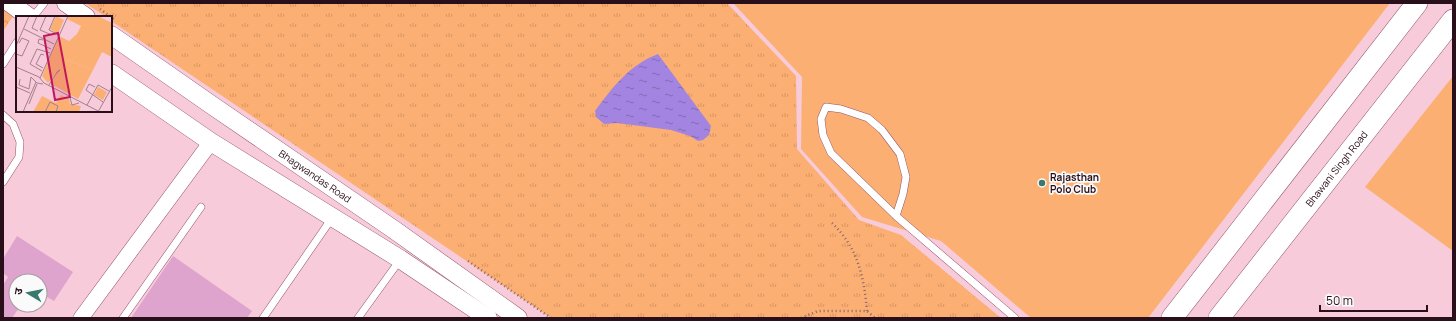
<svg xmlns="http://www.w3.org/2000/svg" width="1456" height="321" viewBox="0 0 1456 321" font-family="Manrope,'Noto Sans Devanagari',sans-serif">
  <style>
    .grass { fill: url(#grass-tufts) }
    .park { fill: url(#park-crowns) }
    .pitch { fill: #fcaf72 }
    .water { fill: url(#water-ripples) }
    .building { fill: #dfa4cd }
    .lines { fill: none; stroke-linecap: round; stroke-linejoin: round }
    .service-casing { stroke: #95566c; stroke-width: 8 }
    .minor-casing { stroke: #95566c; stroke-width: 16 }
    .tertiary-casing { stroke: #95566c; stroke-width: 19 }
    .secondary-casing { stroke: #95566c; stroke-width: 22 }
    .path { stroke: #876571; stroke-width: 2.5; stroke-dasharray: 1 3; stroke-linecap: butt }
    .service { stroke: #fff; stroke-width: 7 }
    .minor { stroke: #fff; stroke-width: 15 }
    .tertiary { stroke: #fff; stroke-width: 18 }
    .secondary { stroke: #fff; stroke-width: 21 }
    .poi-dot { fill: #387b6e; stroke: #fafafa; stroke-width: 1.5 }
    .labels { text-anchor: middle; dominant-baseline: central; stroke-width: 3.5; stroke-linejoin: round; paint-order: stroke }
    .street-label { font-size: 10px; fill: #280f19; stroke: #fafafa }
    .poi-label { font-size: 10px; font-weight: bold; fill: #280f19; stroke: #fafafa; text-anchor: start }
    .inset-road { fill: none; stroke: #a4808c; stroke-width: 1 }
    .view { fill: #c2185b; fill-opacity: 0.15; stroke: #c2185b; stroke-width: 2 }
    .inset-edge { fill: none; stroke: #280f19; stroke-width: 2 }
  </style>
  <defs>
    <pattern id="grass-tufts" width="24" height="20" patternUnits="userSpaceOnUse"><rect width="24" height="20" fill="#fcaf72"/><path d="M3 7l-1-3M5 7V3M7 7l1-3M15 17l-1-3M17 17v-4M19 17l1-3" fill="none" stroke="#d89562"/></pattern>
    <pattern id="park-crowns" width="20" height="18" patternUnits="userSpaceOnUse"><rect width="20" height="18" fill="#fcaf72"/><path d="M2 6a3 3 0 1 1 6 0M12 15a3 3 0 1 1 6 0" fill="none" stroke="#d89562"/></pattern>
    <pattern id="water-ripples" width="26" height="14" patternUnits="userSpaceOnUse"><rect width="26" height="14" fill="#a384e1"/><path d="M2 4q2-2 4 0t4 0M15 11q2-2 4 0t4 0" fill="none" stroke="#856ab6"/></pattern>
  </defs>
  <rect width="100%" height="100%" fill="#f7cbd9"/>
  <polygon class="grass" points="85,3 727,3 796,76 797,149 859,220 901,235 1001,318 551,318 111,21 111,17 106,17"/>
  <polygon class="park" points="3,4 16,12 3,31"/>
  <g class="pitch">
    <polygon points="733,3 1390,3 1148,318 1031,318 941,241 862,217 801,149 802,77"/>
    <polygon points="1453,76 1453,251 1365,187"/>
  </g>
  <path class="water" d="M 658,54 L 711,126 L 709,135 L 703,140 L 698,141 L 690,136 L 671,130 L 617,123 L 604,124 L 596,117 L 595,111 C 613,87 629,65 658,54 Z"/>
  <g class="building">
    <polygon points="17,236 73,272 54,301 40,293 40,281 16,281 16,305 21,305 12,318 3,318 3,285 8,277 3,273 3,259"/>
    <polygon points="173,256 252,311 247,318 131,318"/>
  </g>
  <g class="lines">
    <defs>
      <g id="service">
        <polyline points="33,17 44,3"/>
        <polyline points="3,64 17,42"/>
        <polyline points="3,115 13,124 20,142 19,157 3,182"/>
        <polyline points="896,216 903,194 906,177 900,154 882,130 868,118 841,109 826,107 821,119 823,135 831,153 896,216 1015,318"/>
        <polyline points="123,318 201,207"/>
        <polyline points="263,318 332,218"/>
        <polyline points="358,318 400,260"/>
      </g>
      <polyline id="minor" points="81,318 211,142"/>
      <g id="tertiary">
        <polyline points="10,3 29,17"/>
        <polyline points="66,3 86,17"/>
        <path id="s1" d="M 111,35 L 213,106 L 393,229 L 518,318"/>
        <polyline points="111,73 211,142 400,259 488,318"/>
      </g>
      <g id="secondary">
        <polyline points="1172,318 1417,3"/>
        <path id="s2" d="M 1219,318 L 1453,20"/>
      </g>
    </defs>
    <use href="#service" class="service-casing"/>
    <use href="#minor" class="minor-casing"/>
    <use href="#tertiary" class="tertiary-casing"/>
    <use href="#secondary" class="secondary-casing"/>
    <g class="path">
      <polyline points="100,9 115,20"/>
      <path d="M 832,223 C 858,248 864,277 867,311"/>
      <polyline points="468,261 551,318"/>
      <polyline points="801,318 818,311 867,311 875,318"/>
    </g>
    <use href="#service" class="service"/>
    <use href="#minor" class="minor"/>
    <use href="#tertiary" class="tertiary"/>
    <use href="#secondary" class="secondary"/>
  </g>
  <circle class="poi-dot" cx="1042" cy="183" r="4"/>
  <g class="labels">
    <g class="street-label">
      <text stroke="none"><textPath href="#s2" startOffset="190">Bhawani Singh Road</textPath></text>
      <text stroke="none"><textPath href="#s1" startOffset="248">Bhagwandas Road</textPath></text>
    </g>
    <g class="poi-label">
      <text x="1050" y="177">Rajasthan<tspan x="1050" dy="12">Polo Club</tspan></text>
    </g>
  </g>
  <g transform="translate(16 16)">
    <rect width="96" height="96" fill="#f7cbd9"/>
    <path d="M 52,0 L 82,0 L 96,7 L 96,41 L 86,36 L 77,54 L 52,44 L 32,67 L 26,60 L 43,20 L 53,25 L 61,18 L 65,10 L 51,3 Z" fill="#fcaf72"/>
    <path d="M 40,0 L 48,4 L 42,18 L 34,13 Z" fill="#fcaf72"/>
    <path d="M 82,71 L 91,76 L 87,84 L 78,79 Z" fill="#fcaf72"/>
    <path d="M 52,44 L 77,54 L 62,83 L 35,68 L 42,54 ZM 45,79 L 53,83 L 54,88 L 65,90 L 63,96 L 17,96 L 26,80 L 40,87 Z" fill="#fcaf72"/>
    <path class="inset-road" d="M 21,0 L 16,12 L 22,15M 30,0 L 24,14 L 36,19 L 38,17M 39,0 L 33,14 L 43,19M 8,13 L 38,28M 27,24 L 23,23 L 22,27 L 35,33M 0,30 L 13,0M 0,38 L 6,40 L 13,25 L 6,22 L 3,27M 0,51 L 23,61 L 28,67 L 84,96M 27,52 L 20,48 L 25,38 L 28,39M 26,55 L 14,48 L 21,33 L 34,37M 15,61 L 21,67 L 27,68M 24,62 L 52,0M 4,63 L 3,69 L 13,73 L 15,61M 33,69 L 40,58 L 42,55 L 44,54 L 40,58M 0,71 L 14,77M 79,71 L 73,68 L 70,74 L 87,86M 54,82 L 56,89 L 63,87M 13,88 L 21,68M 71,89 L 82,69 L 93,75M 7,96 L 20,66M 29,96 L 34,86 L 42,90 L 40,96M 82,96 L 96,71"/>
    <path class="view" d="M 42,17 L 54,81 L 39,84 L 28,20 Z"/>
    <rect width="96" height="96" class="inset-edge"/>
  </g>
  <rect width="1456" height="321" fill="none" stroke="#280f19" stroke-width="8"/>
  <g transform="translate(28 293) rotate(280)"><circle r="19" fill="#fafafa" stroke="#a69ca0"/>
  <path d="M0-3L7 15L0 10L-7 15Z" fill="#387b6e"/>
  <text y="-6" font-size="11" font-weight="bold" text-anchor="middle" fill="#280f19">उ</text>
  </g>
  <path d="M1320 305v6h107v-6" fill="none" stroke="#280f19" stroke-width="2"/>
  <text x="1326" y="305" font-size="12" fill="#280f19" stroke="#fafafa" stroke-width="3" paint-order="stroke">50 m</text>
</svg>
